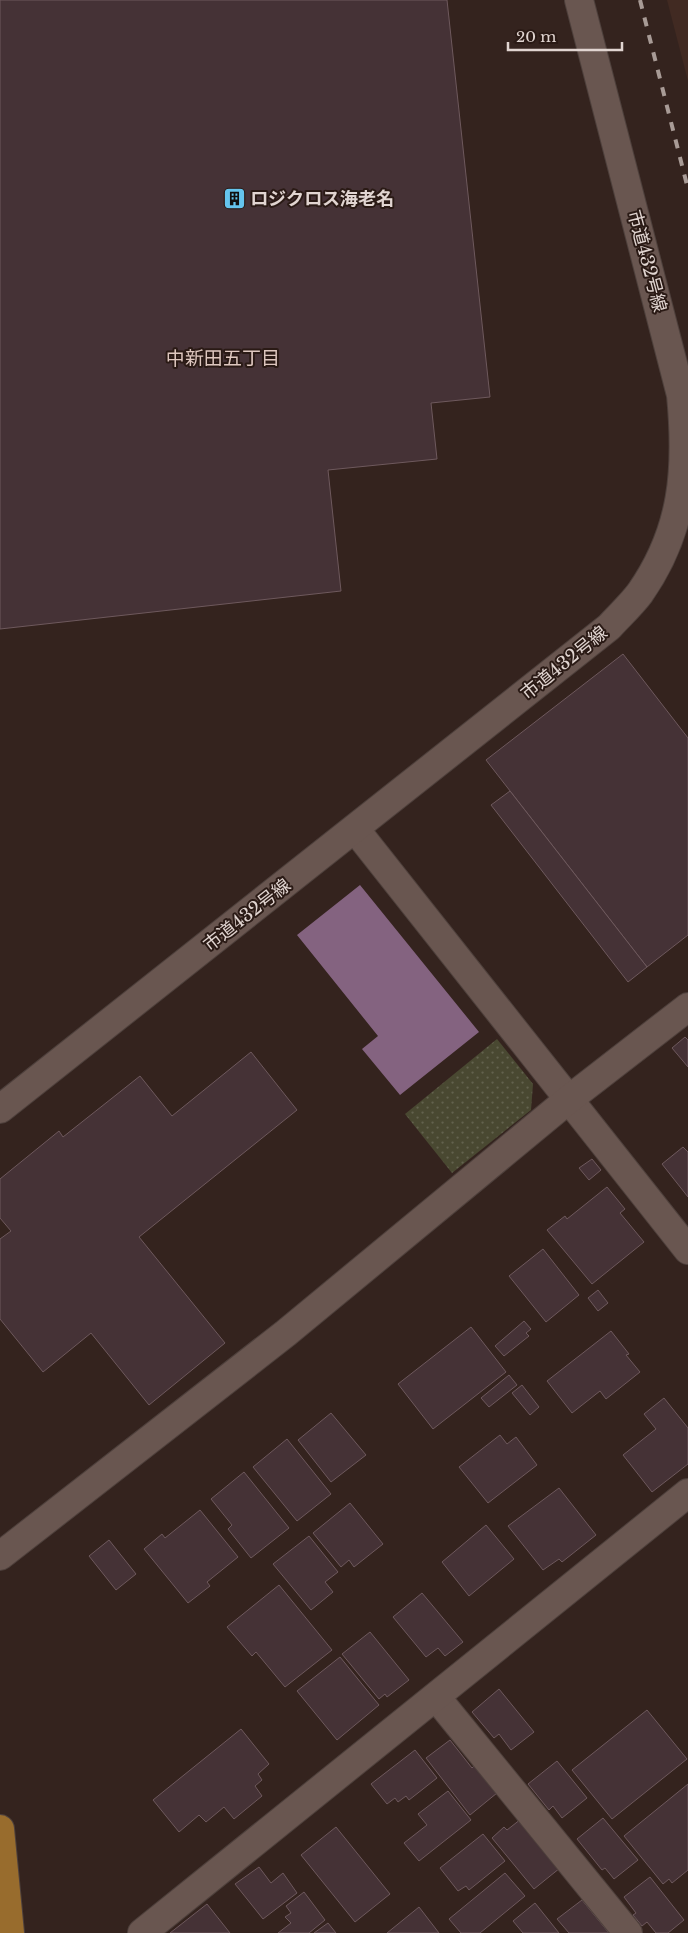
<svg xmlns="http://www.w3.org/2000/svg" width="688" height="1933" viewBox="0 0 688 1933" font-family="'Libre Baskerville','Noto Sans JP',serif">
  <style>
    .built { fill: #412a22 }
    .park { fill: url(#park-dots) }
    .water { fill: #846380 }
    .building { fill: #453236; stroke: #6e595d }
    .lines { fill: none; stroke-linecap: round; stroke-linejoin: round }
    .minor-casing { stroke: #4e403c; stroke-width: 30 }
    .major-casing { stroke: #4e403c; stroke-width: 30 }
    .minor { stroke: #695650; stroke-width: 28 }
    .major { stroke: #986c2d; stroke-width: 28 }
    .rail { stroke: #a89b96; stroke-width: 4; stroke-dasharray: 9 9; stroke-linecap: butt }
    .labels { text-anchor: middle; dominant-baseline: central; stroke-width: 4; stroke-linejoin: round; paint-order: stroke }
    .poi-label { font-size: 18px; font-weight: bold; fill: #e1d5d1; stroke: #2a1a15; text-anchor: start }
    .street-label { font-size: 18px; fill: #e1d5d1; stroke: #2a1a15 }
    .neighbourhood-label { font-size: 19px; fill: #dec7bf; stroke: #2a1a15 }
  </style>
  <defs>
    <pattern id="park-dots" width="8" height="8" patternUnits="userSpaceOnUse" patternTransform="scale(1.25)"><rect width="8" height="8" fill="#494831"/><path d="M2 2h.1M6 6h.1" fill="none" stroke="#63624e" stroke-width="1.8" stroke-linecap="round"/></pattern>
  </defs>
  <rect width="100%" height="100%" fill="#34231e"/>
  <polygon class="built" points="667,0 688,0 688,81"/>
  <polygon class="park" points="497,1039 533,1084 531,1110 452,1173 405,1114"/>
  <polygon class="water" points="360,885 479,1032 400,1095 362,1049 378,1036 297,935"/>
  <g class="building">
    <polygon points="0,0 447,0 490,397 431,403 437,459 328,470 341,591 0,629"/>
    <polygon points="623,654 688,738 688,935 647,967 486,760"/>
    <polygon points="510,791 647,967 628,982 491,805"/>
    <polygon points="685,1037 688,1040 688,1067 672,1048"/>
    <polygon points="251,1052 297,1110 139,1237 225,1343 149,1405 91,1333 43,1372 0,1319 0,1239 11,1231 0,1218 0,1179 59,1131 63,1137 140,1076 172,1116"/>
    <polygon points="683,1147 688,1152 688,1197 662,1164"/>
    <polygon points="592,1159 601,1170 589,1180 579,1168"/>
    <polygon points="607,1187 625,1209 620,1213 644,1242 592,1284 547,1230 565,1216 567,1219"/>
    <polygon points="543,1249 579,1295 546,1322 509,1276"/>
    <polygon points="598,1290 608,1303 598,1311 588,1298"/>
    <polygon points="524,1321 531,1329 526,1333 529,1336 504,1356 495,1346"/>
    <polygon points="471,1327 506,1372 433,1429 398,1384"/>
    <polygon points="611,1331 629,1354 626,1355 640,1372 606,1399 600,1391 572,1413 547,1381"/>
    <polygon points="509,1375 517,1385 489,1407 481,1398"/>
    <polygon points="522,1385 539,1407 530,1415 512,1393"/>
    <polygon points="664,1398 688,1428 688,1464 652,1492 623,1455 656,1429 644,1414"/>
    <polygon points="331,1413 366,1455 331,1482 298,1440"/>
    <polygon points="500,1435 507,1444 516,1437 537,1465 488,1503 459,1467"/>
    <polygon points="287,1439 331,1494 297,1521 253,1467"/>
    <polygon points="244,1472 289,1528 251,1558 228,1529 232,1525 211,1499"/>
    <polygon points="559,1488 596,1535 562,1562 559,1559 543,1570 508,1526"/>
    <polygon points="350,1503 383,1544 354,1567 349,1560 341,1567 313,1533"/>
    <polygon points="200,1510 238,1557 207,1582 210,1586 188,1603 144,1549 162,1534 165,1538"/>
    <polygon points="486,1525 514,1559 469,1596 442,1562"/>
    <polygon points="309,1536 338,1572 325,1582 333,1592 311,1610 273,1564"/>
    <polygon points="109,1540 136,1574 116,1590 89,1556"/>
    <polygon points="279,1585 332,1650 285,1687 256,1652 252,1656 227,1627"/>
    <polygon points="422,1593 463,1642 445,1656 438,1648 426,1657 393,1617"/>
    <polygon points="370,1632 409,1680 387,1697 385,1694 379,1699 342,1654"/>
    <polygon points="340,1657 379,1705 337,1740 297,1691"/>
    <polygon points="499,1689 534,1732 511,1750 499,1734 494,1738 472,1712"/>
    <polygon points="647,1710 687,1759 612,1819 572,1770"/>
    <polygon points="241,1729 269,1764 258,1774 262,1780 255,1786 262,1796 234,1819 224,1807 206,1822 199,1815 179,1832 153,1800"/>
    <polygon points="450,1740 472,1768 475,1765 497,1793 470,1815 426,1758"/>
    <polygon points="415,1750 437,1778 409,1800 406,1796 398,1802 395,1798 387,1804 371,1784"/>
    <polygon points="557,1761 587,1798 562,1818 553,1806 549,1810 528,1784"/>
    <polygon points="688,1784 688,1870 672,1883 669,1879 663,1884 624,1836"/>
    <polygon points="448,1791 471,1820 419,1861 404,1843 427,1825 418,1814"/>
    <polygon points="603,1818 638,1860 614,1879 605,1868 602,1870 577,1839"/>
    <polygon points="521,1819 560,1868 534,1889 492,1838 504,1827 507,1830"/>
    <polygon points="336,1827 390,1894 355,1922 301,1855"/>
    <polygon points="483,1834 505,1861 469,1890 466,1886 458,1891 440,1868"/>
    <polygon points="259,1867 271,1883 283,1873 297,1893 263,1919 235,1884"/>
    <polygon points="505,1873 525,1896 480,1933 461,1933 449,1919"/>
    <polygon points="650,1877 684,1920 668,1933 656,1933 647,1922 642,1926 633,1915 636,1913 624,1897"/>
    <polygon points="304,1892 325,1920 309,1933 278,1933 291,1923 285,1917 291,1913 286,1906"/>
    <polygon points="582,1900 609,1933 569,1933 557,1919"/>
    <polygon points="535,1903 559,1933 523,1933 513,1921"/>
    <polygon points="207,1904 230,1933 170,1933"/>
    <polygon points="419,1907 439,1933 387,1933"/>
    <polygon points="328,1923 336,1933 314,1933"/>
  </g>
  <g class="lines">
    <defs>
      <g id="minor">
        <polyline points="355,829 688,1250"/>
        <path d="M 0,1109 L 609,627 C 619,616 631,605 640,593 C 684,530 688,469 681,395 L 579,0"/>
        <polyline points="0,1556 286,1333 568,1100 688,1007"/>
        <polyline points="436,1697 628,1933"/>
        <polyline points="142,1933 688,1493"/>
      </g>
      <polyline id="major" points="0,1829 10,1933"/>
    </defs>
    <use href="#minor" class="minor-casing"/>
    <use href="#major" class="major-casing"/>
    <use href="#minor" class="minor"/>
    <use href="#major" class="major"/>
    <polyline class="rail" points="640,0 688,189"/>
  </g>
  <defs>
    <symbol id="building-square" viewBox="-11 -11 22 22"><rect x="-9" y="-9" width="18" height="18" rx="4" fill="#65c5ee" stroke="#2a1a15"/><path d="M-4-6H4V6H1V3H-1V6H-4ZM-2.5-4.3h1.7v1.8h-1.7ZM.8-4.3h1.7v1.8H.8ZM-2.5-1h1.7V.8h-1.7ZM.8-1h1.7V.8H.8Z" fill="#111"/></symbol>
  </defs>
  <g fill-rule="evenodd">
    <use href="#building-square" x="222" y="186" width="25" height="25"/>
  </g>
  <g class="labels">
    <g class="poi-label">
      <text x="250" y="199">ロジクロス海老名</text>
    </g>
    <g class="street-label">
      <text transform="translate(647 261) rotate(75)">市道432号線</text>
      <text transform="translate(564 663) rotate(-39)">市道432号線</text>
      <text transform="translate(247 915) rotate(-38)">市道432号線</text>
    </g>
    <g class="neighbourhood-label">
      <text x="223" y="358">中新田五丁目</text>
    </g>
  </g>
  <path d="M508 42v8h114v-8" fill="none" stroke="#e1d5d1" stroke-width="2.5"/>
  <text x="516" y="42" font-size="15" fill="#e1d5d1" stroke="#2a1a15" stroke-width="4" paint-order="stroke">20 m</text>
</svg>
